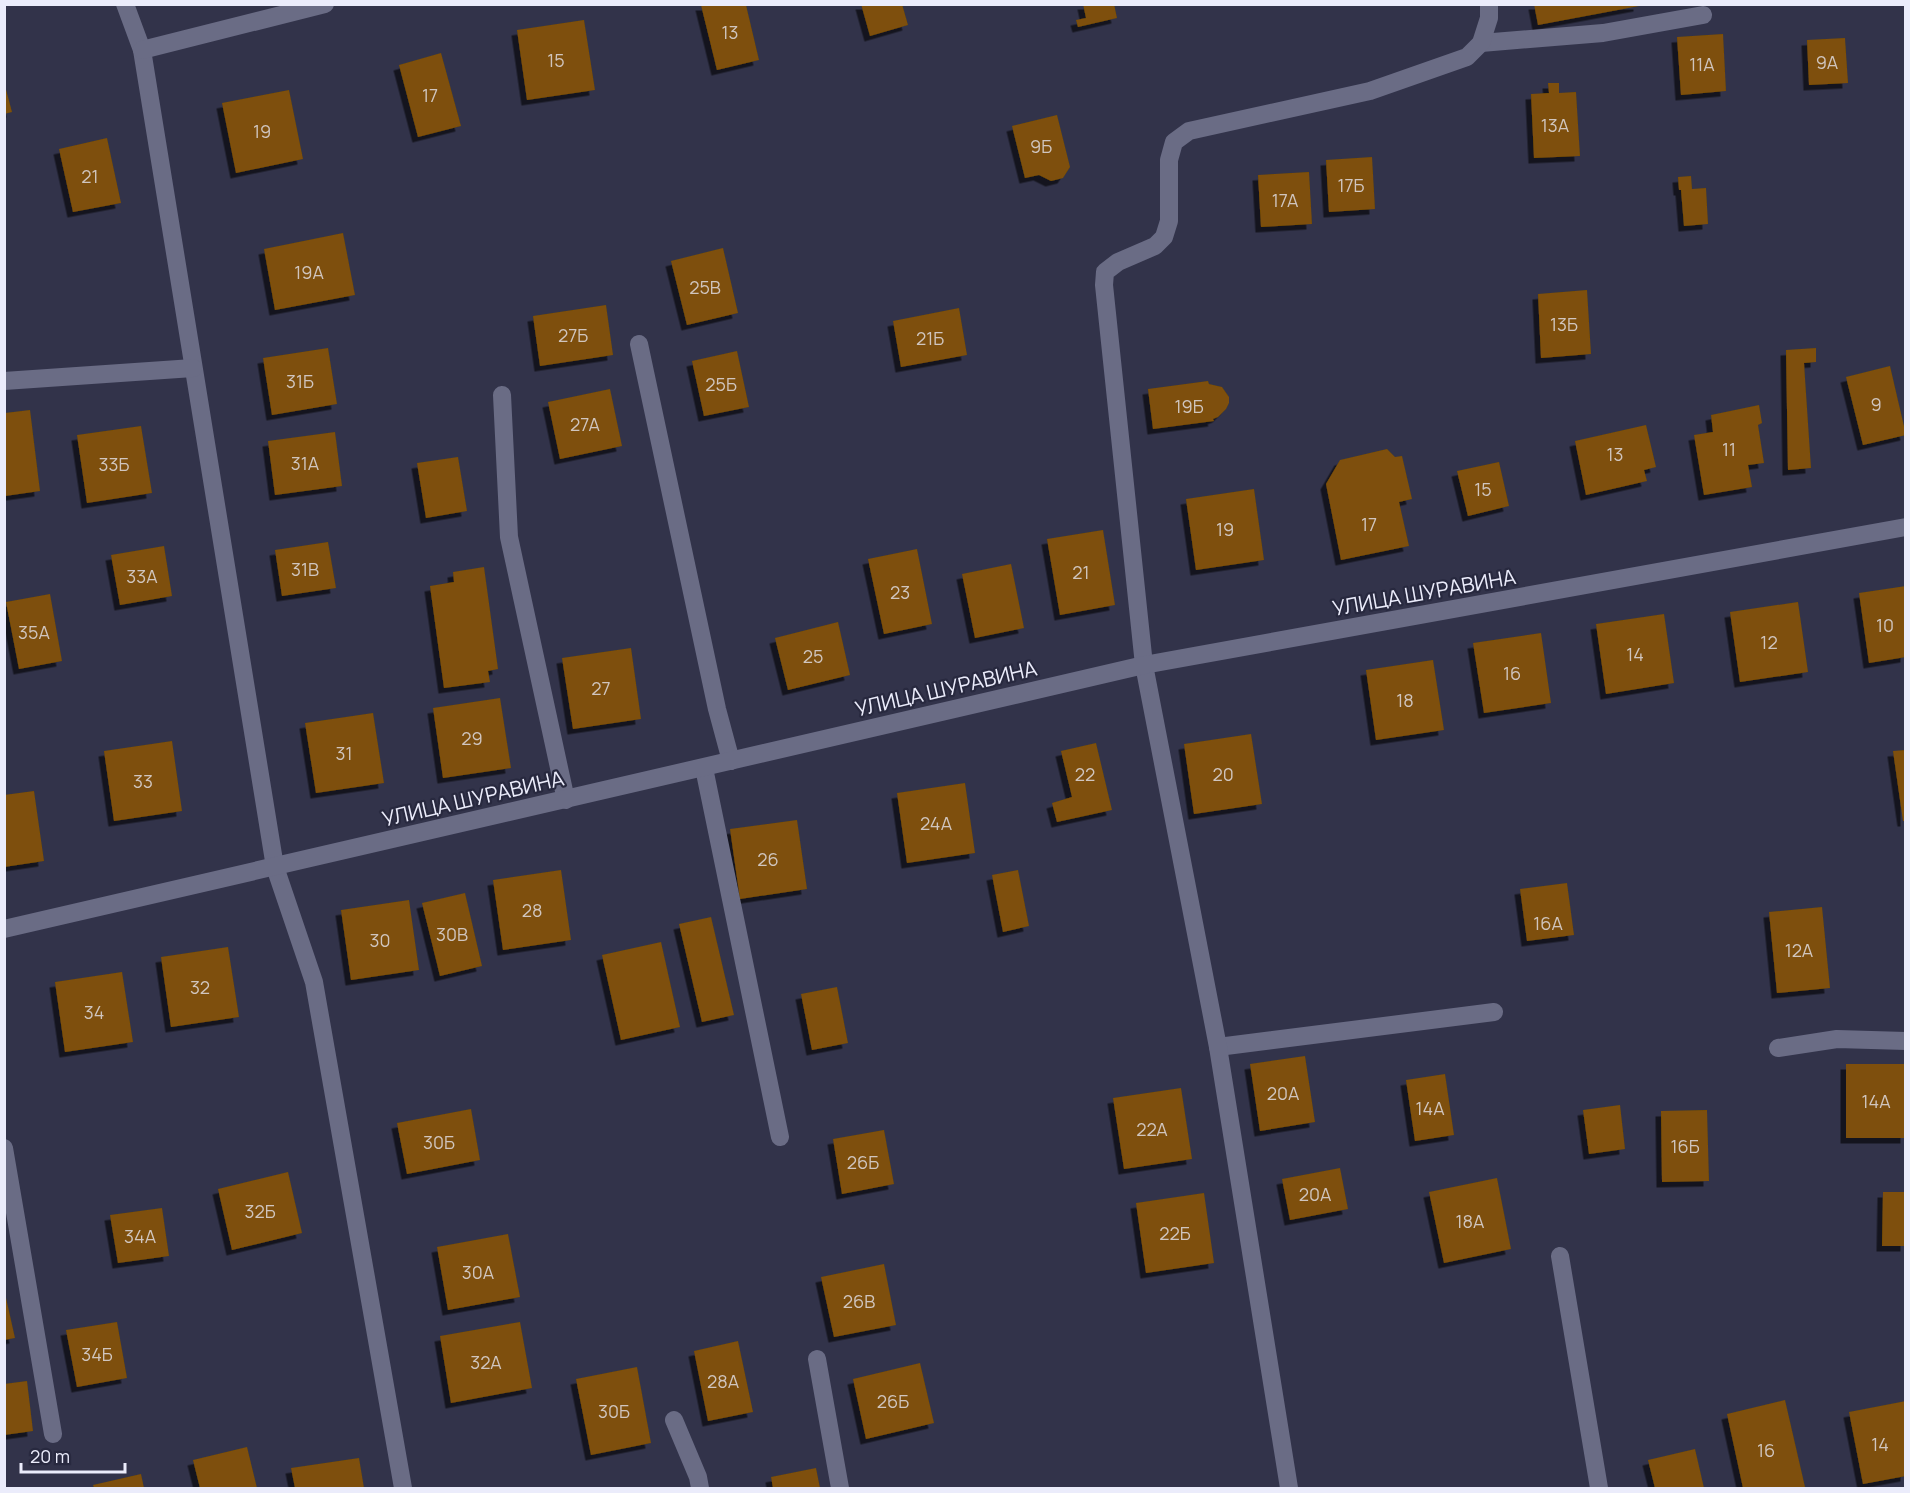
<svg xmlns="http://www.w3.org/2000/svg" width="1910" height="1493" viewBox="0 0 1910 1493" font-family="Manrope,sans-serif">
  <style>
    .building { fill: #7e5007; filter: url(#shadow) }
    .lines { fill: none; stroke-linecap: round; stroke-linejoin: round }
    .lane { stroke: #6a6c85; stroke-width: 18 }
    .street { stroke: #6a6c85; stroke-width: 18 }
    .labels { text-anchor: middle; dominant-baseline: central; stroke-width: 4.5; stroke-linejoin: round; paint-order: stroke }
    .number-label { font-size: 18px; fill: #d0c5be }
    .street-label { font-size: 21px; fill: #ebecfb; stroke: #28293f }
  </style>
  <defs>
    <filter id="shadow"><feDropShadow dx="-5.5" dy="5.5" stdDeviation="0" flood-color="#0009"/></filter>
  </defs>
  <rect width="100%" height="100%" fill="#32334a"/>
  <g class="building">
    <polygon points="861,4 902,4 908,25 870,36"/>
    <polygon points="1083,4 1114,4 1117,18 1078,27 1076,20 1086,18"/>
    <polygon points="1534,4 1639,4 1639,6 1538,25"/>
    <polygon points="701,5 746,5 759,60 717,70"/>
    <polygon points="584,20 595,90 527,100 517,30"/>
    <polygon points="1723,34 1726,91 1681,95 1677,37"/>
    <polygon points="1845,38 1848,83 1809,85 1807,40"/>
    <polygon points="441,53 461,126 418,137 399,65"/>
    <polygon points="4,82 12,112 4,114"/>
    <polygon points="1548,83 1559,83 1559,93 1576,92 1580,156 1534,158 1531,94 1549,93"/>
    <polygon points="289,90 303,159 236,173 222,103"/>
    <polygon points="1057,115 1070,167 1063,178 1051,181 1039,175 1025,178 1012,126"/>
    <polygon points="107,138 121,203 73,212 59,149"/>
    <polygon points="1372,157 1375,209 1329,212 1326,160"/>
    <polygon points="1309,172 1312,224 1261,227 1258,175"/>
    <polygon points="1691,176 1692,189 1706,188 1708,224 1684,226 1681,190 1679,190 1678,177"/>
    <polygon points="343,233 355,295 275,310 264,249"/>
    <polygon points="723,248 738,313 687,325 671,261"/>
    <polygon points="1587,290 1591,354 1541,358 1538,294"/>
    <polygon points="606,305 613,355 540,366 533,316"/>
    <polygon points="959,308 967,355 901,367 893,321"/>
    <polygon points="328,348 337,404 272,415 263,358"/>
    <polygon points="1816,348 1816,362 1804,363 1811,468 1788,470 1786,350"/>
    <polygon points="737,351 749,407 704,416 692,361"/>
    <polygon points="1890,366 1906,435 1863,445 1846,377"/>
    <polygon points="1208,381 1209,384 1222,387 1229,397 1229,403 1226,409 1218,417 1213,419 1214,421 1153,429 1148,389"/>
    <polygon points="610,389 622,446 560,459 548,402"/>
    <polygon points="1759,405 1762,423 1758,425 1764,463 1748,465 1752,487 1704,495 1694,435 1713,432 1711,415"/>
    <polygon points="30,410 40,491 5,496 5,413"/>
    <polygon points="1646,425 1656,467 1644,470 1647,481 1586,495 1575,441"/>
    <polygon points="141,426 152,493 87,503 77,435"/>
    <polygon points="335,432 342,486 275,495 268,441"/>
    <polygon points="1387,449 1395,457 1402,456 1412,499 1399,502 1409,546 1341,560 1326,484 1340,460"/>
    <polygon points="458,457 467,511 426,518 417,463"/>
    <polygon points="1499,462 1509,506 1468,516 1457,471"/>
    <polygon points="1254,489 1264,560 1196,570 1186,499"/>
    <polygon points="1103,530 1115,605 1060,615 1047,539"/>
    <polygon points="328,542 336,588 282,596 275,550"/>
    <polygon points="164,546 172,596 120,605 111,555"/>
    <polygon points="917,549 932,624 884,634 868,559"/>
    <polygon points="1011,564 1024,628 975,638 962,574"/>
    <polygon points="484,567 498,669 488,671 490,682 444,688 430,586 454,582 453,572"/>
    <polygon points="1906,586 1906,657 1869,663 1859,593"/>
    <polygon points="50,594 62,661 19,669 6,602"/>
    <polygon points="1798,602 1808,672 1740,682 1730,612"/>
    <polygon points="1664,614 1674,683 1606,694 1596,624"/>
    <polygon points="838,622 850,675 788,690 775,638"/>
    <polygon points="1541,633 1551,703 1484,713 1473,643"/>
    <polygon points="631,648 641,719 573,729 562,658"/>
    <polygon points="1433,660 1444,730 1376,740 1366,670"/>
    <polygon points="500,698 511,768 443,778 433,708"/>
    <polygon points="373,713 384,783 316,793 305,723"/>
    <polygon points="1251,734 1262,804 1194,814 1184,744"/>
    <polygon points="172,741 182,811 114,821 104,751"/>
    <polygon points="1096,743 1112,810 1057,822 1052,803 1072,797 1061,751"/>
    <polygon points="1906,750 1906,821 1903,821 1893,751"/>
    <polygon points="965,783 975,853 907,863 897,793"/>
    <polygon points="34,791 44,861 4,867 4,795"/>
    <polygon points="797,820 807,889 740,899 730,829"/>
    <polygon points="561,870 571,940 503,950 493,880"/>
    <polygon points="1018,870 1029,926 1003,932 992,875"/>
    <polygon points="1567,883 1574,935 1527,941 1520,889"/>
    <polygon points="465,893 482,966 440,976 422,903"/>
    <polygon points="409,900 419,970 351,980 341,910"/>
    <polygon points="1822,907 1830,988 1777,993 1769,912"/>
    <polygon points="711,917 734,1015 702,1022 679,924"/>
    <polygon points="661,942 680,1027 621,1040 602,955"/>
    <polygon points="228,947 239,1017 171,1027 161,957"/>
    <polygon points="122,972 133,1042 65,1052 55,982"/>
    <polygon points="837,987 848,1043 812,1050 801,994"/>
    <polygon points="1305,1056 1315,1122 1260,1131 1250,1064"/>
    <rect x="1846" y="1064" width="60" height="74"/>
    <polygon points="1445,1074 1454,1135 1415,1141 1406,1080"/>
    <polygon points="1181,1088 1192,1159 1124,1169 1113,1098"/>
    <polygon points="1620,1105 1625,1149 1589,1154 1583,1110"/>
    <polygon points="471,1109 480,1160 407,1174 397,1123"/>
    <polygon points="1707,1110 1709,1181 1662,1182 1661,1111"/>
    <polygon points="884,1130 894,1184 842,1194 833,1139"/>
    <polygon points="1340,1168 1348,1209 1290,1220 1282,1179"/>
    <polygon points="288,1172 302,1233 232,1250 218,1189"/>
    <polygon points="1497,1178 1511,1249 1444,1263 1429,1192"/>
    <polygon points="1883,1192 1906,1192 1906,1246 1882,1246"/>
    <polygon points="1204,1193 1214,1263 1146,1273 1136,1203"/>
    <polygon points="162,1208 169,1256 118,1263 110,1215"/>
    <polygon points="508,1234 520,1297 448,1310 437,1247"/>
    <polygon points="884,1264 896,1325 834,1337 821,1277"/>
    <polygon points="4,1289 15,1338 4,1340"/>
    <polygon points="117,1322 127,1378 77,1387 66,1330"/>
    <polygon points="520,1322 532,1388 451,1403 440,1336"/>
    <polygon points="738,1341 753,1412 708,1421 694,1351"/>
    <polygon points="920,1363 934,1423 866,1439 853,1379"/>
    <polygon points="637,1367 651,1443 591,1455 576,1379"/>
    <polygon points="27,1381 33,1431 4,1435 4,1384"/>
    <polygon points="1785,1400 1805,1487 1743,1488 1727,1414"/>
    <polygon points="1906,1401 1906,1476 1863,1484 1849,1412"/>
    <polygon points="247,1447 257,1488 200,1488 193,1460"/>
    <polygon points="1695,1449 1704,1488 1655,1488 1648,1460"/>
    <polygon points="359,1458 364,1488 295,1488 291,1468"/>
    <polygon points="816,1468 820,1488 773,1488 771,1477"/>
    <polygon points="141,1474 144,1488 94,1488 93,1485"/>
  </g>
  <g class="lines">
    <g class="lane">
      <polyline points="1481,43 1603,33 1703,15"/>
      <polyline points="639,344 717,709 731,761"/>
      <polyline points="502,395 509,537 566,800"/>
      <polyline points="704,768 780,1137"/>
      <polyline points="1218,1047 1494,1012"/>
      <polyline points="1778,1048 1837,1039 1906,1041"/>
      <polyline points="4,1148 53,1434"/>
      <polyline points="1560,1256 1599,1488"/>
      <polyline points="817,1359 840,1488"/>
      <polyline points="674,1420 698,1477 700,1488"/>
      <polyline points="1289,1488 1218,1047 1144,665 1104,285 1105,272 1118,262 1155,246 1164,237 1169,221 1169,160 1174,142 1189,131 1370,91 1467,57 1481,43 1489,18 1489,4"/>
    </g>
    <g class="street">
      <polyline points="125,4 142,50 275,867 314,982 403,1488"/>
      <polyline points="142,50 325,4"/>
      <polyline points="4,381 193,368"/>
      <polyline points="4,929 1144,665 1906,527"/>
    </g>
  </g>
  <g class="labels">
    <g class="number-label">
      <text x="730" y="32">13</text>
      <text x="556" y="60">15</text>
      <text x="1827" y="62">9А</text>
      <text x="1702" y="64">11А</text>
      <text x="430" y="95">17</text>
      <text x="1555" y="125">13А</text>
      <text x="262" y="131">19</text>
      <text x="1041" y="146">9Б</text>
      <text x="90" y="176">21</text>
      <text x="1351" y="185">17Б</text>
      <text x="1285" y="200">17А</text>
      <text x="309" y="272">19А</text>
      <text x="705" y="287">25В</text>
      <text x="1564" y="324">13Б</text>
      <text x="573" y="335">27Б</text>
      <text x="930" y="338">21Б</text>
      <text x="300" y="381">31Б</text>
      <text x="721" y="384">25Б</text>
      <text x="1876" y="404">9</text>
      <text x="1189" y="406">19Б</text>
      <text x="585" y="424">27А</text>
      <text x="1729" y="449">11</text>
      <text x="1615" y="454">13</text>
      <text x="305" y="463">31А</text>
      <text x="114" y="464">33Б</text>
      <text x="1483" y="489">15</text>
      <text x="1369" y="524">17</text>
      <text x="1225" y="529">19</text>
      <text x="305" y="569">31В</text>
      <text x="1081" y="572">21</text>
      <text x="142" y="576">33А</text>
      <text x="900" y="592">23</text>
      <text x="1885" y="625">10</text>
      <text x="34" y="632">35А</text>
      <text x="1769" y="642">12</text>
      <text x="1635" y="654">14</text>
      <text x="813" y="656">25</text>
      <text x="1512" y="673">16</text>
      <text x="601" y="688">27</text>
      <text x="1405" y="700">18</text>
      <text x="472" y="738">29</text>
      <text x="344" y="753">31</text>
      <text x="1085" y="774">22</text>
      <text x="1223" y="774">20</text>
      <text x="143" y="781">33</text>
      <text x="936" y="823">24А</text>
      <text x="768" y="859">26</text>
      <text x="532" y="910">28</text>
      <text x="1548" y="923">16А</text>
      <text x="452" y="934">30В</text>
      <text x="380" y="940">30</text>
      <text x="1799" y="950">12А</text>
      <text x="200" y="987">32</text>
      <text x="94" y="1012">34</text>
      <text x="1283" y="1093">20А</text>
      <text x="1876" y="1101">14А</text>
      <text x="1430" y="1108">14А</text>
      <text x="1152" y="1129">22А</text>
      <text x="439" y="1142">30Б</text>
      <text x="1685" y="1146">16Б</text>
      <text x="863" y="1162">26Б</text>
      <text x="1315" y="1194">20А</text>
      <text x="260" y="1211">32Б</text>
      <text x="1470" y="1221">18А</text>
      <text x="1175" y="1233">22Б</text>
      <text x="140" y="1236">34А</text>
      <text x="478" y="1272">30А</text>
      <text x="859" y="1301">26В</text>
      <text x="97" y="1354">34Б</text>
      <text x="486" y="1362">32А</text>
      <text x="723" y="1381">28А</text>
      <text x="893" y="1401">26Б</text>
      <text x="614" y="1411">30Б</text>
      <text x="1880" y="1444">14</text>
      <text x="1766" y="1450">16</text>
    </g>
    <g class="street-label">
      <text transform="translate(1424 592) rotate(-10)">УЛИЦА ШУРАВИНА</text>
      <text transform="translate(946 688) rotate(-13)">УЛИЦА ШУРАВИНА</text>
      <text transform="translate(473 798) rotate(-13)">УЛИЦА ШУРАВИНА</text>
    </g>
  </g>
  <rect width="1910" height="1493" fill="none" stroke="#ebecfb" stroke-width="12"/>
  <path d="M21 1463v9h104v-9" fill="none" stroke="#ebecfb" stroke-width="3"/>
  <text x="30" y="1463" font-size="18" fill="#ebecfb" stroke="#28293f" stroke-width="4.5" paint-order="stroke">20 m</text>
</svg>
